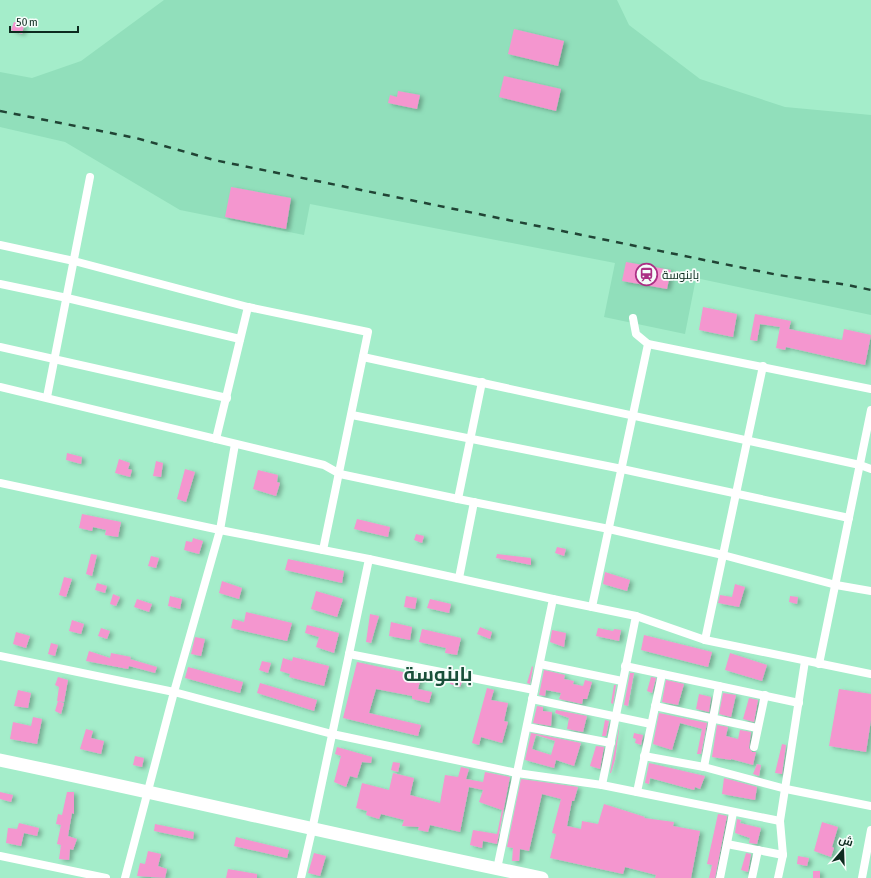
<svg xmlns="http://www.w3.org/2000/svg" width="871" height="878" viewBox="0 0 871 878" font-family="'Asap Condensed',Cairo,sans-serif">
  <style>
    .built { fill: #91dfbb }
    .building { fill: #f496cf; fill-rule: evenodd; filter: url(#shadow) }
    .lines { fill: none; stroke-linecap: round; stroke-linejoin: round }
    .street { stroke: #fff; stroke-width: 8 }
    .primary { stroke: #fff; stroke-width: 13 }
    .rail { stroke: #214435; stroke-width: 2.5; stroke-dasharray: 7 7; stroke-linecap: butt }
    .labels { text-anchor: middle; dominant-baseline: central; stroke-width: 3.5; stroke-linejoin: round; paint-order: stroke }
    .poi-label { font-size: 12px; fill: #0d2b1f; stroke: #f6fdfa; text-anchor: start }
    .town-label { font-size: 20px; font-weight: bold; fill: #184f39; stroke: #f6fdfa }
  </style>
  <defs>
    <filter id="shadow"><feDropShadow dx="3.5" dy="2" stdDeviation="2" flood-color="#0004"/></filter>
  </defs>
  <rect width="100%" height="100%" fill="#a4edca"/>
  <polygon class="built" points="164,0 617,0 629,25 700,79 785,107 871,115 871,315 696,278 685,334 604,317 615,263 310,204 304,235 180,210 65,142 0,127 0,72 32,78 81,61"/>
  <g class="building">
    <polygon points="14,22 24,25 22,34 11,30"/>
    <polygon points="514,29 564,41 558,66 508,54"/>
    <polygon points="504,76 561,89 556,111 499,97"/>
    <polygon points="398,91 420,95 417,109 388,103 390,95 397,97"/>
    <polygon points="231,187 291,198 286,229 225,217"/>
    <polygon points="626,262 671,270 667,289 622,281"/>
    <polygon points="703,307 737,314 733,337 699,330"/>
    <polygon points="755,314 791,321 789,329 842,340 844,329 871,335 865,365 786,347 785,350 776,348 780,327 760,324 757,341 750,340"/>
    <polygon points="67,453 82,457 81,464 66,460"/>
    <polygon points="119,459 130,463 128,469 132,470 130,477 115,473"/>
    <polygon points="156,461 163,463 161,477 153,476"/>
    <polygon points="185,469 195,472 186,502 177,499"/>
    <polygon points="258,470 278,475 277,482 280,483 276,496 253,489"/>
    <polygon points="82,514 121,522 118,537 105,535 106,530 93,527 92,531 79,528"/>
    <polygon points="357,519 390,527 388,537 354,529"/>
    <polygon points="416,534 424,536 422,543 414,540"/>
    <polygon points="193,538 203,541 199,554 184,550 186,541 192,542"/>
    <polygon points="557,547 566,549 564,556 555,553"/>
    <polygon points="91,554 97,555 92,576 86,574"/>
    <polygon points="497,554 531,558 531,565 496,558"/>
    <polygon points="151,556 159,558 156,568 148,566"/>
    <polygon points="288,559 344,571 342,583 285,570"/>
    <polygon points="605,572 630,580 627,591 603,584"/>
    <polygon points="64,577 72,579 66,597 59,595"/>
    <polygon points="222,581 242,588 239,599 219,593"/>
    <polygon points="97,583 107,586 105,593 95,590"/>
    <polygon points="735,584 745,587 739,607 718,603 720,595 732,597"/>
    <polygon points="316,591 343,599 337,617 311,609"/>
    <polygon points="113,594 120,597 116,606 110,604"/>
    <polygon points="170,596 182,599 180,609 168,606"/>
    <polygon points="406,596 417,598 415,609 404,607"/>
    <polygon points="790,596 798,597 797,604 789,602"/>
    <polygon points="137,599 152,604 149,612 134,607"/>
    <polygon points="430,599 451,604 449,613 427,608"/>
    <polygon points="246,612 292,623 287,641 231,628 233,619 244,622"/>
    <polygon points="370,614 379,616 371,643 366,642"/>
    <polygon points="72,620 84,624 81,634 69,631"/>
    <polygon points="391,622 412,627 410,640 389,636"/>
    <polygon points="307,625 339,633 334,653 316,647 319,637 305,633"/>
    <polygon points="480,627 492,632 490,639 477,634"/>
    <polygon points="101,628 110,631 107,639 98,636"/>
    <polygon points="598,628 613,631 614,629 621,630 619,641 596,636"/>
    <polygon points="422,629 461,638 457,655 445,653 446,648 419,642"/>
    <polygon points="552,630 566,633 564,647 550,642"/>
    <polygon points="16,632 30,636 26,648 13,644"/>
    <polygon points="644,635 712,652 708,667 641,650"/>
    <polygon points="195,637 205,639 201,656 191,654"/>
    <polygon points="51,643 58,645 55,656 48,654"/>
    <polygon points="89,651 110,658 111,653 131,657 130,659 157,667 155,673 129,666 128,669 86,661"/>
    <polygon points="730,653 767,665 762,681 725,670"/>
    <polygon points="293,657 329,666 324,686 289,677 290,674 280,671 283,658 292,661"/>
    <polygon points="262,661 271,663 268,673 259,670"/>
    <polygon points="357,662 403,672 421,678 418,689 432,692 429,703 412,699 412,696 376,689 369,713 421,725 418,736 343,718"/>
    <polygon points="532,666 533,667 530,684 527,683"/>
    <polygon points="188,667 243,682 240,693 185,678"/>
    <polygon points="544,670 565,675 564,679 574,681 573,684 583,686 585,680 592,682 587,699 583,699 582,704 559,699 561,693 546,690 545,696 539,695"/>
    <polygon points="630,673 634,673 628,706 624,705"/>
    <polygon points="58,677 68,680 64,702 57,701 59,687 55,685"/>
    <polygon points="651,677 656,678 652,693 647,691"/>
    <polygon points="451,679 462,682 460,687 450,684"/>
    <polygon points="666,680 684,684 678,705 662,702"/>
    <polygon points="260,683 317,700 314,711 257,693"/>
    <polygon points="614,685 616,685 613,704 611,703"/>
    <polygon points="487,688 494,690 491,700 508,703 504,721 508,722 502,743 481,737 479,745 472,743"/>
    <polygon points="839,689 871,694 871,720 866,752 829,746"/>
    <polygon points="18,690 31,693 28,708 14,706"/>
    <polygon points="723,693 736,695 731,717 719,714"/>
    <polygon points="699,694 711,697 709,712 696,709"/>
    <polygon points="749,698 758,700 754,722 743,719"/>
    <polygon points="58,701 64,703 61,714 55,711"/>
    <polygon points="537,706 543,707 543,711 552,712 551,726 533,723"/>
    <polygon points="556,710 587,716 583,732 567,729 569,718 555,713"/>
    <polygon points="659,713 707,723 701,754 697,754 702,729 680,723 672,750 653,744"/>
    <polygon points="33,717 42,719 37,744 10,739 13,722 31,726"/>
    <polygon points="605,720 609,721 606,736 602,736"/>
    <polygon points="620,723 615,760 611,773 610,773"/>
    <polygon points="717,725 728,727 726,736 738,739 740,730 751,732 749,748 752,752 756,752 753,765 731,759 731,760 712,757"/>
    <polygon points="86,729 93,731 91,738 104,741 101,754 80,749"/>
    <path d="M 531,733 L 581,743 L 574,766 L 556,760 L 554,768 L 525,760 ZM 536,735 L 555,741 L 551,755 L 532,749 Z"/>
    <polygon points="634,733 643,735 641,745 635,743 636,739 633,738"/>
    <polygon points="782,744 786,745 782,774 775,773"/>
    <polygon points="596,746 604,747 600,769 590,766"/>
    <polygon points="337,747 372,757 371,763 362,762 357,778 350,776 346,787 334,782 341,756 335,754"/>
    <polygon points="135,756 144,758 142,767 133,765"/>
    <polygon points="393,762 400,763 398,772 391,770"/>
    <polygon points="649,763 705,776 700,789 695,787 694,790 650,778 649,784 645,783"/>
    <polygon points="757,764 761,765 759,776 753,774"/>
    <polygon points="461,767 469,769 466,779 483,782 485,772 510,777 497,844 483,841 482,848 470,845 473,830 497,834 502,810 479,802 483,790 469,787 460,832 430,825 428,832 418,830 419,827 402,826 404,820 381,814 379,819 366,815 367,811 356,808 362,783 389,790 393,773 414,778 410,795 440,803 445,775 458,777"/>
    <polygon points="724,778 757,787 755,800 722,794"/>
    <polygon points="521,779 578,787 574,801 572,801 567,826 581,829 582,821 598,824 604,804 645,817 644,818 674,822 673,826 700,831 691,878 655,878 656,875 625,867 623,874 550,858 556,834 552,833 561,799 542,794 529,851 520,849 519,861 512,861 513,848 507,847"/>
    <polygon points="0,792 13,795 11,802 0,799"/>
    <polygon points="67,792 74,792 74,814 72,813 68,836 77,839 73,850 70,849 69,860 59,859 61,845 57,844 61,825 56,824 58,814 62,815"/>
    <polygon points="718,814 727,816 715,878 709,878 712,865 707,864"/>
    <polygon points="737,819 741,820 740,823 761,828 757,844 749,843 750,838 735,833"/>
    <polygon points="822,822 838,827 832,847 834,848 831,857 814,851"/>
    <polygon points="19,823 39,828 37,836 24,833 21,846 6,843 8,828 17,829"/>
    <polygon points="155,824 194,832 193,839 154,831"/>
    <polygon points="236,837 289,850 287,858 234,846"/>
    <polygon points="148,851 161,854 158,866 167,869 165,878 137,876 140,863 145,864"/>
    <polygon points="314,853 326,856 320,876 308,873"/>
    <polygon points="746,853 751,854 748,872 741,870"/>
    <polygon points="798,856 809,858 807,866 797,864"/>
    <polygon points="228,869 257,874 257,878 226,878"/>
    <rect x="813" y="871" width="7" height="7"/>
  </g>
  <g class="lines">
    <g class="street">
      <polyline points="0,245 74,261 248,307 368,332 323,550"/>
      <polyline points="0,284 67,298 240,339"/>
      <polyline points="648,344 871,389"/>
      <polyline points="0,347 227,398"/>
      <polyline points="363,357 860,465 871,469"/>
      <polyline points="0,387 324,465 340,474 458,499 609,529 723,555 836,585 871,591"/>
      <polyline points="47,397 90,177"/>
      <polyline points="352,415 622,469 849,518"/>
      <polyline points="216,439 248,307"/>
      <polyline points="0,483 220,530 369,559 553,599 636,616 705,640 871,674"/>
      <polyline points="458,499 482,382"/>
      <polyline points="459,578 474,502"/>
      <polyline points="592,607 648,344 636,334 633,318"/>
      <polyline points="705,640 763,366"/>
      <polyline points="349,654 534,690"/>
      <polyline points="0,656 174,692 332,734 517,773 602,785 780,821"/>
      <polyline points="540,664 622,681"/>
      <polyline points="819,664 871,410"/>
      <polyline points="625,666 799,703"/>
      <polyline points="532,699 651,724"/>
      <polyline points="655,706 757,728"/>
      <polyline points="527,727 611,743"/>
      <polyline points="754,747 765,695"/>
      <polyline points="644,756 704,767 786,789 871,806"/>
      <polyline points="704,767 719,686"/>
      <polyline points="602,785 636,616"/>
      <polyline points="637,792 662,674"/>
      <polyline points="727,844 783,855"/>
      <polyline points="0,856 106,878"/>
      <polyline points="497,869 553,599"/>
      <polyline points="125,878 174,692 220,530 235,444"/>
      <polyline points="301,878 312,830 369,559"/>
      <polyline points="720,878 733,813"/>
      <polyline points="752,878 758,850"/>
      <polyline points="778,878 783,855 780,821 805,661"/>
      <polyline points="862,878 871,830"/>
    </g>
    <path class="primary" d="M 0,760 C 181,798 361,841 542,878"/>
    <polyline class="rail" points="0,111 136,138 214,160 778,275 848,285 871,290"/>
  </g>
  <defs>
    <symbol id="station-ring" viewBox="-11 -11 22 22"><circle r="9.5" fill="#f6fdfa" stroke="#ab3084" stroke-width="1.5"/><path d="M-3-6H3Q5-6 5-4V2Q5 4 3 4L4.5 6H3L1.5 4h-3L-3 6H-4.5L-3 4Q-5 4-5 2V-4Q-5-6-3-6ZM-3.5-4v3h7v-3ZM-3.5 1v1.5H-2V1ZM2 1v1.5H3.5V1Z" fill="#ab3084"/></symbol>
  </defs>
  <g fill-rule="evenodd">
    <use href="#station-ring" x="634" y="262" width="25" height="25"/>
  </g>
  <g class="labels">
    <g class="poi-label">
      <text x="662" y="275">بابنوسة</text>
    </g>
    <g class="town-label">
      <text x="438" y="673">بابنوسة</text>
    </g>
  </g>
  <g transform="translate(843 850) rotate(19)" stroke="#f6fdfa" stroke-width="3" paint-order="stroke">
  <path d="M0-3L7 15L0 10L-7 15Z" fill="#0d2b1f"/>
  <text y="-6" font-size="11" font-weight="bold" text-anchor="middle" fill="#0d2b1f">ش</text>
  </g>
  <path d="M10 26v6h68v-6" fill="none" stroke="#0d2b1f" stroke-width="2"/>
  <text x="16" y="26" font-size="12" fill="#0d2b1f" stroke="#f6fdfa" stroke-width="3" paint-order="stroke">50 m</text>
</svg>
